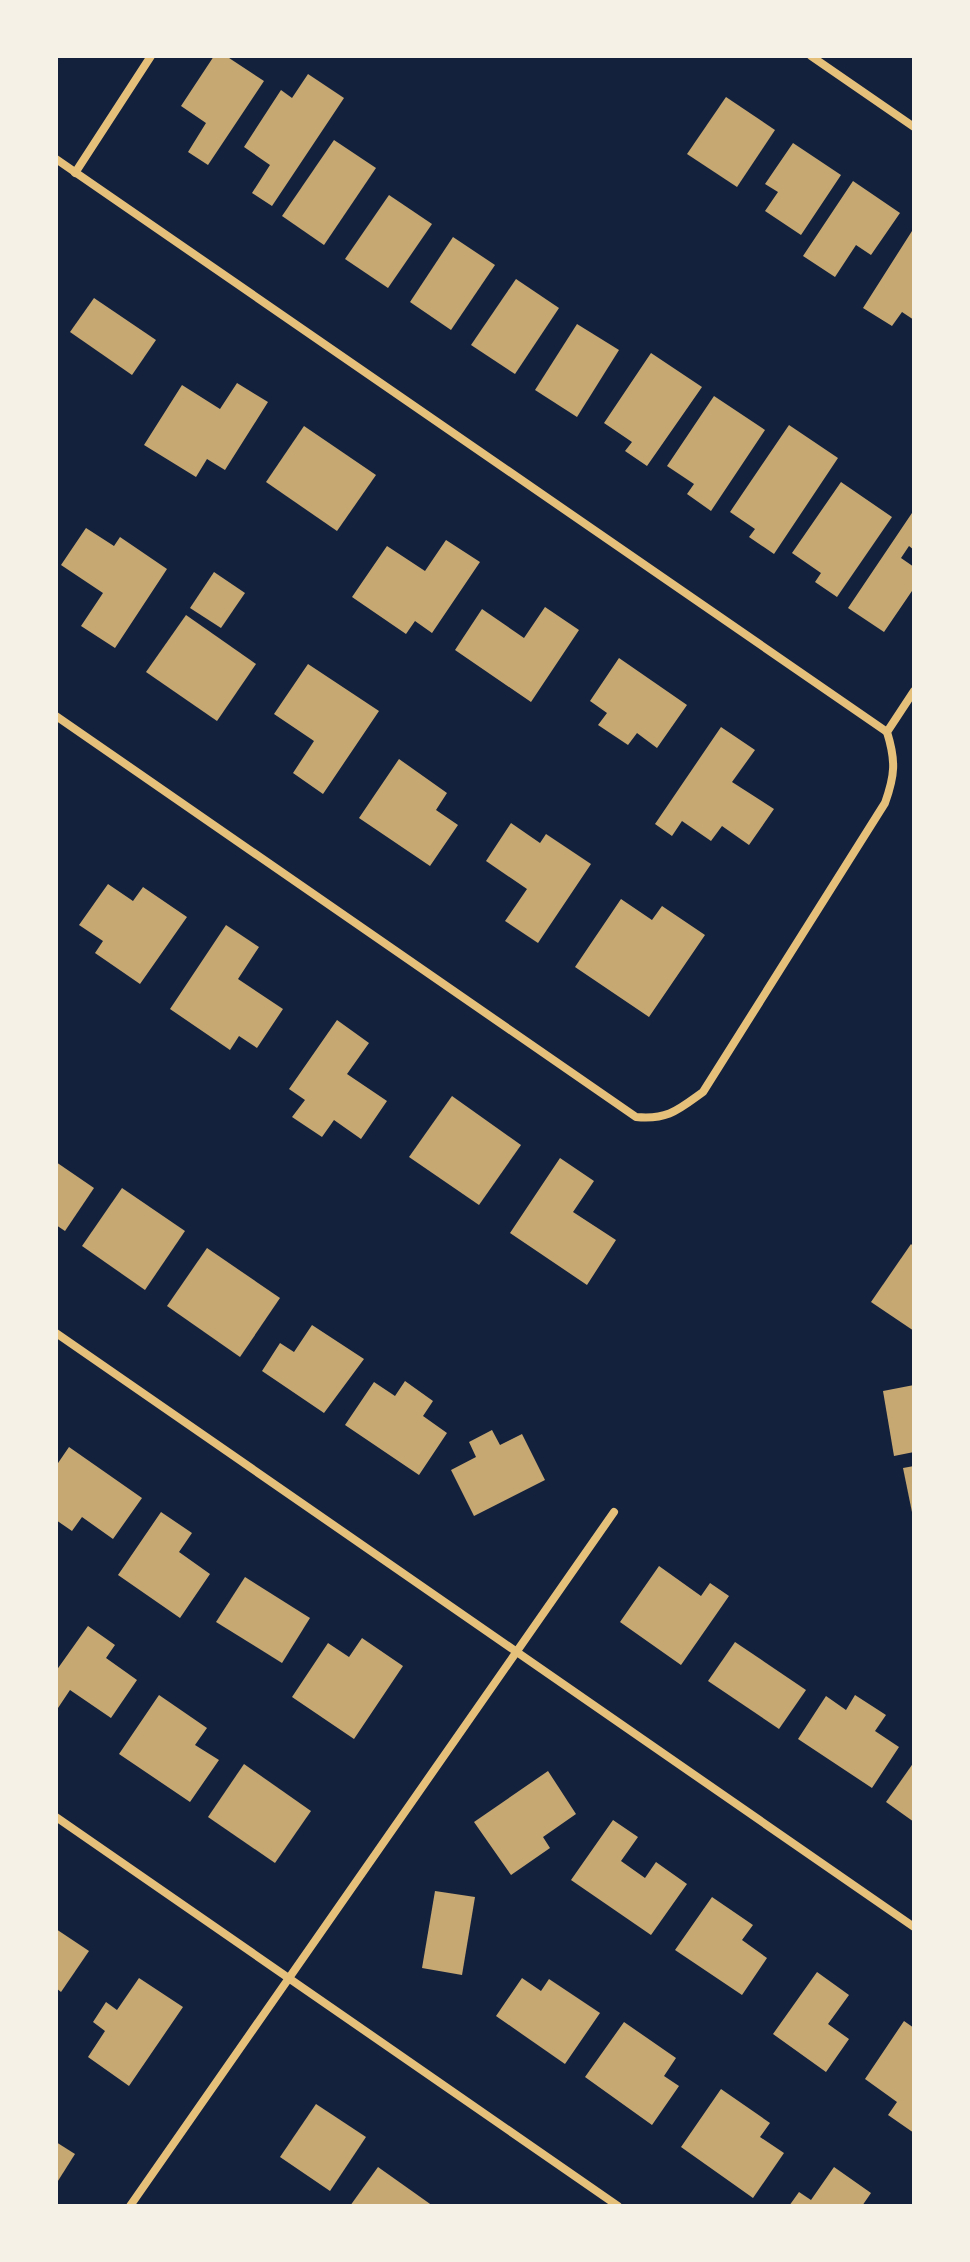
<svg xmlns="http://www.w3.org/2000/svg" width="970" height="2262" viewBox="0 0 970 2262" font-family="'Public Sans',sans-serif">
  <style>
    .building { fill: #c6a872 }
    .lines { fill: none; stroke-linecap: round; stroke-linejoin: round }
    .minor { stroke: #e5c07b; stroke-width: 8 }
  </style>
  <rect width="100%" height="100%" fill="#14213d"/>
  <g class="building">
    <polygon points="214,56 226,56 264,81 208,165 188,152 206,123 181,106"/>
    <polygon points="308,74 344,98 272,206 252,193 270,165 244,147 281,90 292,98"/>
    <polygon points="726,97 775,130 737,187 687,154"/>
    <polygon points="334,140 376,168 324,245 282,216"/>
    <polygon points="793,143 841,175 801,235 765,211 778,192 765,184"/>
    <polygon points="853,181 900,213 871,255 856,245 835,277 803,256"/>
    <polygon points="389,195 432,224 388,288 345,259"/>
    <polygon points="912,231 914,320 902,312 892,326 863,308"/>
    <polygon points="453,237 495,265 451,330 410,302"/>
    <polygon points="516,279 559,308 515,374 471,345"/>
    <polygon points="94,298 156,340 132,375 70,332"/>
    <polygon points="577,324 619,350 577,417 535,390"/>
    <polygon points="651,353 702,387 647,466 625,451 632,442 604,423"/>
    <polygon points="237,383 268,402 225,470 207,459 196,477 144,445 182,385 220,409"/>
    <polygon points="714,396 765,430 711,511 687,494 694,484 667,466"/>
    <polygon points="789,425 838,458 774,554 749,537 755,529 730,512"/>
    <polygon points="304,426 376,475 337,531 266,482"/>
    <polygon points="841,482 892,517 837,597 815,582 821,573 792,553"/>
    <polygon points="914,510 914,550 909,546 901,558 914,567 914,588 884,632 848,608"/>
    <polygon points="86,528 114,546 120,537 167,569 115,648 81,626 103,593 61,565"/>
    <polygon points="446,540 480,562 432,633 415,621 406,634 352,597 387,546 425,571"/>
    <polygon points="214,572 245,593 221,628 190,608"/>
    <polygon points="545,607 579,630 531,702 455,650 482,609 524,638"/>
    <polygon points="186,615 256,664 217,721 146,672"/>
    <polygon points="619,658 687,705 657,748 637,733 628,745 598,725 607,713 590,701"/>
    <polygon points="308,664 379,711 323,794 293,773 314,741 274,714"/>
    <polygon points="721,727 755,750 732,782 774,809 749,845 722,826 711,841 682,821 672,836 655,824"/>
    <polygon points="399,759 447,793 436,810 458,825 430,866 359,818"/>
    <polygon points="511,823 540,843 546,834 591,864 538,943 505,921 527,889 486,861"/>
    <polygon points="108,884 133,901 143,887 187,917 140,984 95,953 103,941 79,925"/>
    <polygon points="621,899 652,920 662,906 705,935 649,1017 575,967"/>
    <polygon points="226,925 259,947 238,979 283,1009 257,1048 239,1036 230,1050 170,1009"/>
    <polygon points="337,1020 369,1043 347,1074 387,1101 361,1139 334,1120 322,1137 292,1117 305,1100 289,1089"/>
    <polygon points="452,1096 521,1145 479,1205 409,1157"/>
    <polygon points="560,1158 594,1181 573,1212 616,1240 587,1285 510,1233"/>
    <polygon points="56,1162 94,1188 65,1231 56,1225"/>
    <polygon points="122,1188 185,1231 145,1290 82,1246"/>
    <polygon points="911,1244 914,1247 914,1331 871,1302"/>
    <polygon points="207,1248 280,1298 240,1357 167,1306"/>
    <polygon points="312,1325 364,1359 324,1413 262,1371 280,1343 294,1352"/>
    <polygon points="405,1381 433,1401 423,1416 447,1433 419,1475 345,1425 374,1382 395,1396"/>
    <polygon points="914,1385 914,1452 894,1456 883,1391"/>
    <polygon points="492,1430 500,1445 522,1434 545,1480 474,1516 451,1470 476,1457 469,1442"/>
    <polygon points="69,1447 142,1498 113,1539 82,1517 72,1531 56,1520 56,1466"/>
    <polygon points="914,1466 914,1517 913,1517 903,1468"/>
    <polygon points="161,1512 192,1533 179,1552 210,1574 180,1618 118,1575"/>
    <polygon points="659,1566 701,1596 710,1583 729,1596 681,1665 620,1622"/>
    <polygon points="245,1577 310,1618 282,1663 216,1622"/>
    <polygon points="88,1626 115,1645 106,1658 137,1680 111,1718 70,1690 56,1711 56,1671"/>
    <polygon points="362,1638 403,1666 354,1739 292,1697 328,1643 349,1657"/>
    <polygon points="735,1642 806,1690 779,1729 708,1681"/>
    <polygon points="159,1695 207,1728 195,1745 219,1760 190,1802 119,1754"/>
    <polygon points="855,1695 886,1715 875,1731 899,1747 872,1788 798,1739 826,1696 846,1710"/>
    <polygon points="914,1762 914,1822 886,1802"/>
    <polygon points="244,1764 311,1811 275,1863 208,1817"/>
    <polygon points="548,1771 576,1814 543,1837 550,1848 511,1875 474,1822"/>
    <polygon points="613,1820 638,1837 621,1861 645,1878 656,1862 687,1884 651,1935 571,1880"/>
    <polygon points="435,1891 475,1897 462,1975 422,1968"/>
    <polygon points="712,1897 753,1925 742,1940 767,1958 742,1995 675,1950"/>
    <polygon points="56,1929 89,1951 61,1992 56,1988"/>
    <polygon points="817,1972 849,1995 828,2024 849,2039 826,2072 773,2034"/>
    <polygon points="139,1978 183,2007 129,2086 88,2057 105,2031 93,2022 106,2002 117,2010"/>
    <polygon points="522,1978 541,1991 549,1979 600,2013 565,2064 496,2016"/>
    <polygon points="904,2021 914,2028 914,2133 888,2115 897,2102 865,2079"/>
    <polygon points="624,2022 676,2058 664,2076 679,2086 652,2125 585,2077"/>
    <polygon points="721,2089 770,2123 760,2137 784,2153 753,2198 681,2147"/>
    <polygon points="316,2104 366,2137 330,2191 280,2157"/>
    <polygon points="56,2142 75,2154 56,2184"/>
    <polygon points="378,2167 433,2206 350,2206"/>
    <polygon points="834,2167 871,2193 862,2206 789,2206 799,2192 811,2200"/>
  </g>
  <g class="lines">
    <g class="minor">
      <polyline points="811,56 914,127"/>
      <polyline points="56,159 887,732"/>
      <polyline points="75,173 151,56"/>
      <path d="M 56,716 L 636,1117 C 668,1120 678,1110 703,1092 L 885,803 C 895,775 896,761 887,732 L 914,691"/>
      <polyline points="56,1333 914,1927"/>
      <polyline points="56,1817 618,2206"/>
      <polyline points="130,2206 614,1512"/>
    </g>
  </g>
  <rect width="970" height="2262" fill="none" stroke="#f6f1e7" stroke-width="116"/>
</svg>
